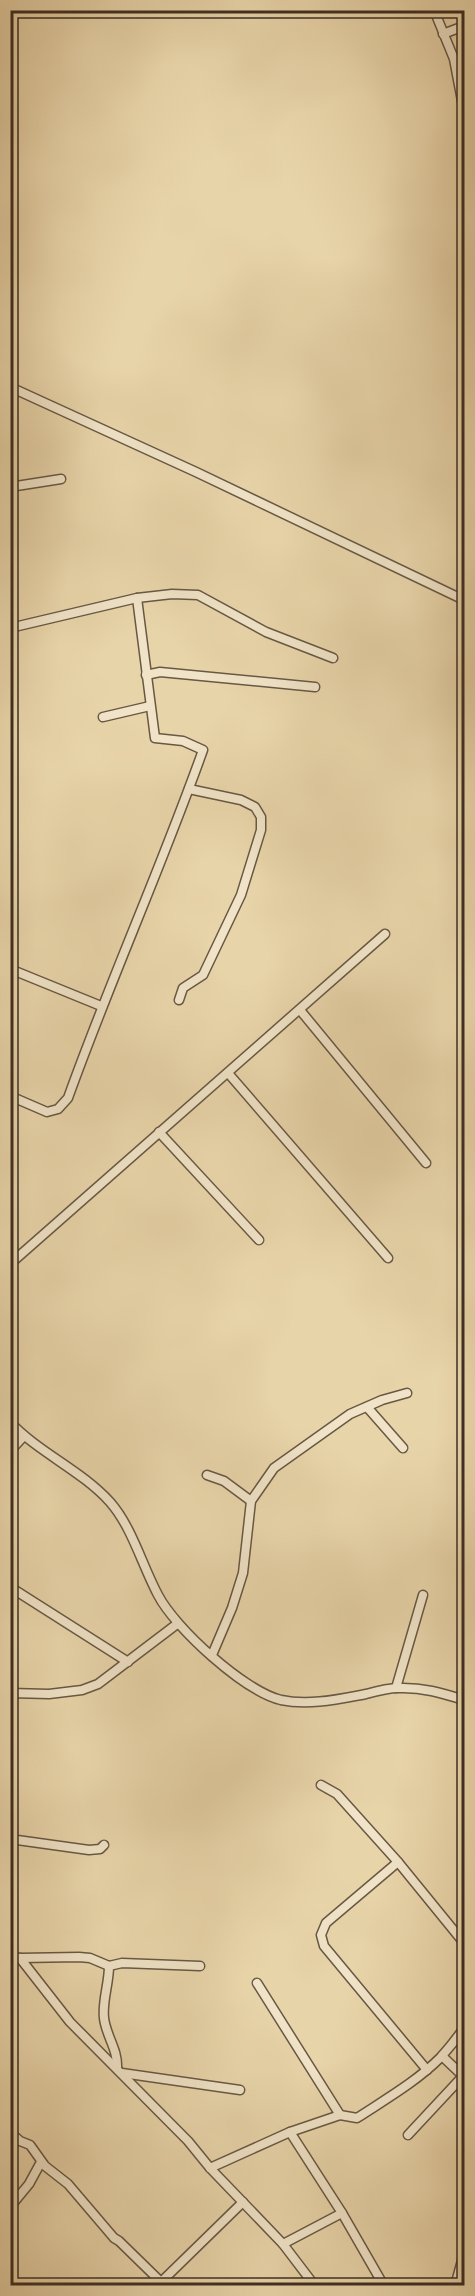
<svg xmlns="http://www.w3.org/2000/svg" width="475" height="2296" viewBox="0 0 475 2296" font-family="Alegreya,serif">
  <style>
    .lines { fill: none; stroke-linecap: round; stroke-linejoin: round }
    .minor-casing { stroke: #685844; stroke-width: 11 }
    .minor { stroke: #f0e3c7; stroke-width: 8 }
  </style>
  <rect width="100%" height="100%" fill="#e8d4a9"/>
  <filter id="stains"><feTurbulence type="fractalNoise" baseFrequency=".00333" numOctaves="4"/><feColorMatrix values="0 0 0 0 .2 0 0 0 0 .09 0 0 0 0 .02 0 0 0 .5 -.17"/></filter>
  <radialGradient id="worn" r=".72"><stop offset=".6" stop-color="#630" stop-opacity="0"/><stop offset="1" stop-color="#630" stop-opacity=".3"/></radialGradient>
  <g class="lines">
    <defs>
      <g id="minor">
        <polyline points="434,10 454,59 462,101"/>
        <polyline points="443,34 464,26"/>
        <polyline points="10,387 196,472 464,600"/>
        <polyline points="10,487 61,479"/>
        <polyline points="10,628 137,598 172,594 198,595 266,632 333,658"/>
        <polyline points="146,675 160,672 315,687"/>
        <polyline points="103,717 150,706"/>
        <polyline points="10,969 101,1006"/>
        <polyline points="179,1000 183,988 203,975 241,895 261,830 261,817 255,807 241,800 189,789"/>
        <polyline points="300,1010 426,1163"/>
        <polyline points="228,1073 388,1258"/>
        <path d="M 10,1096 L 47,1112 L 58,1109 L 68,1098 C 110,981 161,868 203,750 L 183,741 L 155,738 L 137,598"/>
        <polyline points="159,1132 259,1240"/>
        <polyline points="10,1264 385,934"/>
        <polyline points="367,1407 403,1448"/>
        <path d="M 10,1422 C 39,1453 81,1470 110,1502 C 132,1527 142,1565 158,1595 C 175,1628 244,1691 281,1700 C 309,1706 339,1699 366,1694 C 377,1691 388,1688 398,1688 C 422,1687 442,1693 464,1700"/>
        <polyline points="10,1451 24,1436"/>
        <polyline points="207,1475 224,1481 251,1501"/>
        <polyline points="10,1587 128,1662"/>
        <polyline points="212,1655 232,1608 243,1573 251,1501 274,1468 350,1414 382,1400 407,1393"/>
        <polyline points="396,1688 423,1595"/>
        <polyline points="10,1693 49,1694 82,1690 98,1684 177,1624"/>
        <polyline points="321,1785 337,1794 398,1862 464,1943"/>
        <polyline points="10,1839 89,1850 100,1849 104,1845"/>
        <polyline points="398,1862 326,1923 321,1935 324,1946 427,2070"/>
        <polyline points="10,1957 20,1958 79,1957 90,1958 109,1966 122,1963 200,1966"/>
        <polyline points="20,1958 70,2022 188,2141 210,2168 283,2244 342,2213"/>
        <path d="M 109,1966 C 109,1984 102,2001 104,2018 C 106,2036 118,2049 117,2068"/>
        <polyline points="257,1983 340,2115"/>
        <polyline points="122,2073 240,2090"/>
        <polyline points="10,2132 20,2141 30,2145 45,2166 68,2184 114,2238 119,2241 161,2282"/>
        <polyline points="290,2132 342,2213 384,2286"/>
        <polyline points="408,2135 463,2076 442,2056"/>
        <path d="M 210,2168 L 290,2132 L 340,2115 L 357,2118 C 386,2099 416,2082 441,2057 C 449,2048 457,2038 464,2028"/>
        <polyline points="10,2207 29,2184 41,2162"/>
        <polyline points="283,2244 315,2286"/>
        <polyline points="159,2284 243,2202"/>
        <polyline points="455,2286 464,2253"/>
      </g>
    </defs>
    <use href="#minor" class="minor-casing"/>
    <use href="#minor" class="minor"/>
  </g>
  <rect width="475" height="2296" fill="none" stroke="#e8d4a9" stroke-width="36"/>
  <rect x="12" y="12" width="451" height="2272" fill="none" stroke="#3d2e23" stroke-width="3"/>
  <rect x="18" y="18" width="439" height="2260" fill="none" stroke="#3d2e23" stroke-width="1.5"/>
  <rect width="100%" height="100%" filter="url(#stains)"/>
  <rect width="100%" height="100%" fill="url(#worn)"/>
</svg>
